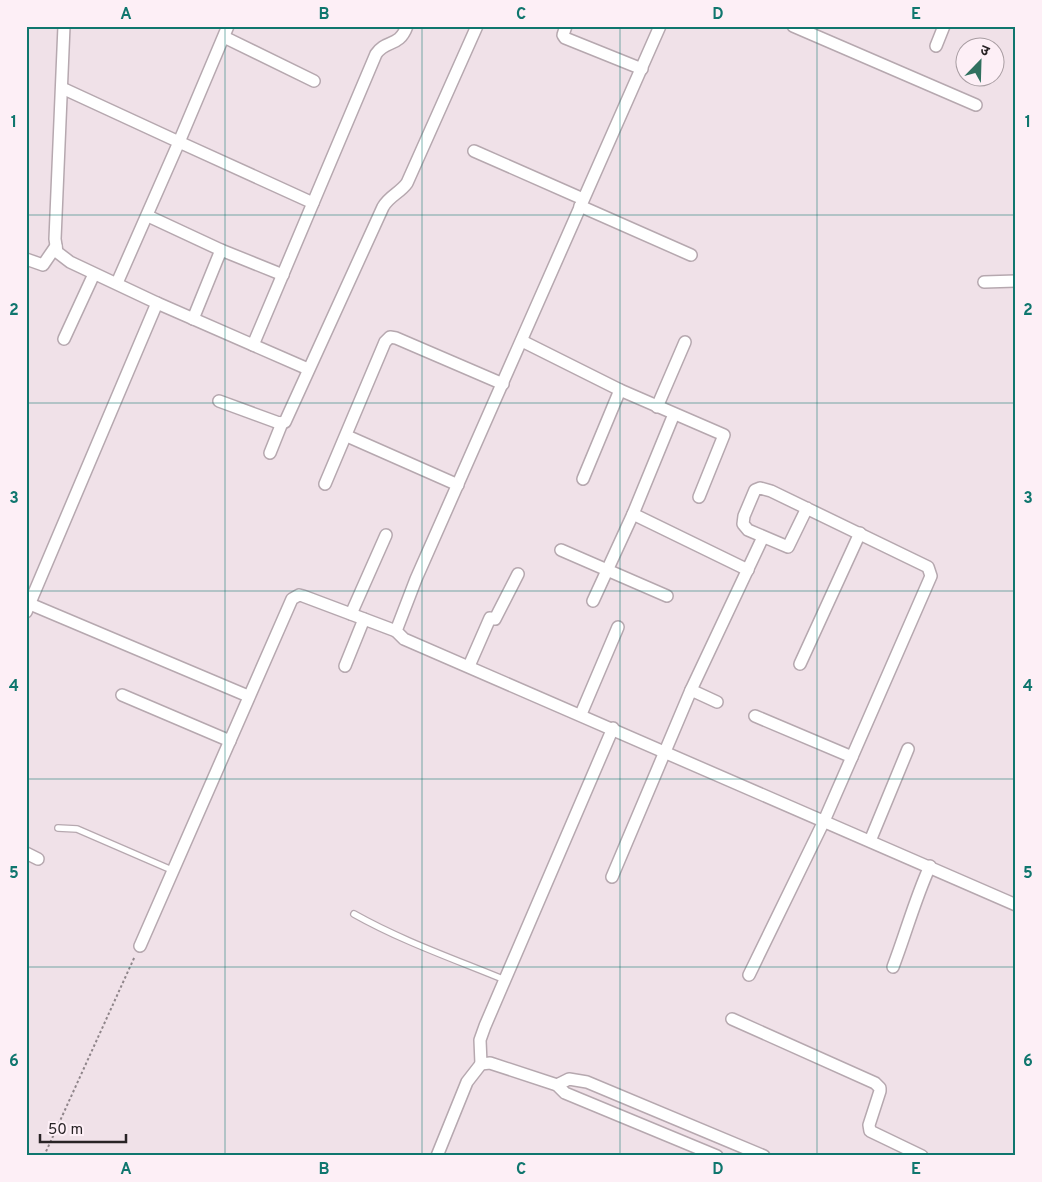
<svg xmlns="http://www.w3.org/2000/svg" width="1042" height="1182" viewBox="0 0 1042 1182" font-family="Overpass,'Noto Sans Devanagari',sans-serif">
  <style>
    .lines { fill: none; stroke-linecap: round; stroke-linejoin: round }
    .service-casing { stroke: #b6a8af; stroke-width: 8 }
    .minor-casing { stroke: #b6a8af; stroke-width: 14 }
    .path { stroke: #8f858a; stroke-width: 2; stroke-dasharray: 2.5 2.5; stroke-linecap: butt }
    .service { stroke: #fff; stroke-width: 5.5 }
    .minor { stroke: #fff; stroke-width: 11 }
    .grid { fill: none; stroke: #0f766e; stroke-width: 1; stroke-opacity: 0.55 }
    .neatline { fill: none; stroke: #0f766e; stroke-width: 2 }
    .grid-label { font-size: 16px; text-anchor: middle; font-weight: bold; fill: #0f766e }
  </style>
  <rect width="100%" height="100%" fill="#f0e1e8"/>
  <g class="lines">
    <defs>
      <g id="service">
        <polyline points="58,828 77,829 174,871"/>
        <path d="M 354,914 C 402,941 454,959 505,980"/>
      </g>
      <g id="minor">
        <polyline points="566,26 563,35 565,38 642,69"/>
        <polyline points="660,26 416,579 396,631 404,639 1016,905"/>
        <polyline points="793,26 976,105"/>
        <polyline points="224,37 314,81"/>
        <polyline points="936,46 944,26"/>
        <polyline points="62,88 179,142 228,26"/>
        <polyline points="474,151 583,199"/>
        <polyline points="580,206 691,255"/>
        <polyline points="148,216 221,250 193,319"/>
        <polyline points="221,250 283,275"/>
        <polyline points="26,259 43,265 56,246"/>
        <polyline points="984,282 1016,281"/>
        <path d="M 117,283 L 179,142 L 313,203 L 376,54 C 386,39 399,48 407,26"/>
        <polyline points="157,303 308,369"/>
        <polyline points="64,339 94,274"/>
        <polyline points="522,341 620,390 724,435 699,497"/>
        <polyline points="253,345 313,203"/>
        <path d="M 219,401 L 279,423 L 285,422 L 383,207 C 389,196 400,193 407,183 L 477,26"/>
        <polyline points="657,407 685,342"/>
        <polyline points="347,436 458,485"/>
        <polyline points="270,453 282,423"/>
        <polyline points="583,479 620,390"/>
        <polyline points="325,484 385,342 390,337 396,338 503,384"/>
        <polyline points="633,514 748,570"/>
        <polyline points="561,550 667,596"/>
        <polyline points="593,601 633,514 674,414"/>
        <polyline points="30,604 248,696"/>
        <polyline points="26,612 157,303 70,262 57,252 55,239 64,26"/>
        <polyline points="351,614 386,535"/>
        <polyline points="800,664 860,533"/>
        <polyline points="345,666 364,619"/>
        <polyline points="469,666 490,618 495,619 518,574"/>
        <polyline points="691,690 717,702"/>
        <polyline points="122,695 230,741"/>
        <polyline points="581,714 618,627"/>
        <polyline points="755,716 852,757"/>
        <polyline points="870,841 908,749"/>
        <polyline points="26,853 38,859"/>
        <polyline points="612,877 691,690 763,537"/>
        <polyline points="140,946 292,599 299,595 303,596 396,631"/>
        <path d="M 893,967 C 906,933 915,899 930,866"/>
        <polyline points="749,975 824,821 931,576 928,567 771,491 760,488 755,490 744,516 743,524 748,530 788,547 807,508"/>
        <polyline points="732,1019 875,1083 880,1088 880,1091 869,1125 870,1131 922,1156"/>
        <polyline points="481,1064 480,1040 485,1026 613,728"/>
        <polyline points="557,1085 569,1079 587,1082 764,1156"/>
        <polyline points="437,1156 467,1082 481,1064 490,1063 557,1085 565,1093 717,1156"/>
      </g>
    </defs>
    <use href="#service" class="service-casing"/>
    <use href="#minor" class="minor-casing"/>
    <polyline class="path" points="44,1156 135,956"/>
    <use href="#service" class="service"/>
    <use href="#minor" class="minor"/>
  </g>
  <path class="grid" d="M 225,26 L 225,1156M 422,26 L 422,1156M 620,26 L 620,1156M 817,26 L 817,1156M 26,215 L 1016,215M 26,403 L 1016,403M 26,591 L 1016,591M 26,779 L 1016,779M 26,967 L 1016,967"/>
  <rect width="1042" height="1182" fill="none" stroke="#fdeff6" stroke-width="55"/>
  <g transform="translate(980 62) rotate(23)"><circle r="24" fill="#fdeff6" stroke="#a89da2"/>
  <path d="M0-4L9 19L0 12L-9 19Z" fill="#30705f"/>
  <text y="-8" font-size="14" font-weight="bold" text-anchor="middle" fill="#282325">उ</text>
  </g>
  <path d="M40 1134v8h86v-8" fill="none" stroke="#282325" stroke-width="2.5"/>
  <text x="48" y="1134" font-size="15" fill="#282325" stroke="#fdeff6" stroke-width="4" paint-order="stroke">50 m</text>
  <rect x="28" y="28" width="986" height="1126" class="neatline"/>
  <g class="grid-label">
    <text x="126" y="19">A</text>
    <text x="324" y="19">B</text>
    <text x="521" y="19">C</text>
    <text x="718" y="19">D</text>
    <text x="916" y="19">E</text>
    <text x="14" y="127">1</text>
    <text x="1028" y="127">1</text>
    <text x="14" y="315">2</text>
    <text x="1028" y="315">2</text>
    <text x="14" y="503">3</text>
    <text x="1028" y="503">3</text>
    <text x="14" y="691">4</text>
    <text x="1028" y="691">4</text>
    <text x="14" y="878">5</text>
    <text x="1028" y="878">5</text>
    <text x="14" y="1066">6</text>
    <text x="1028" y="1066">6</text>
    <text x="126" y="1174">A</text>
    <text x="324" y="1174">B</text>
    <text x="521" y="1174">C</text>
    <text x="718" y="1174">D</text>
    <text x="916" y="1174">E</text>
  </g>
</svg>
